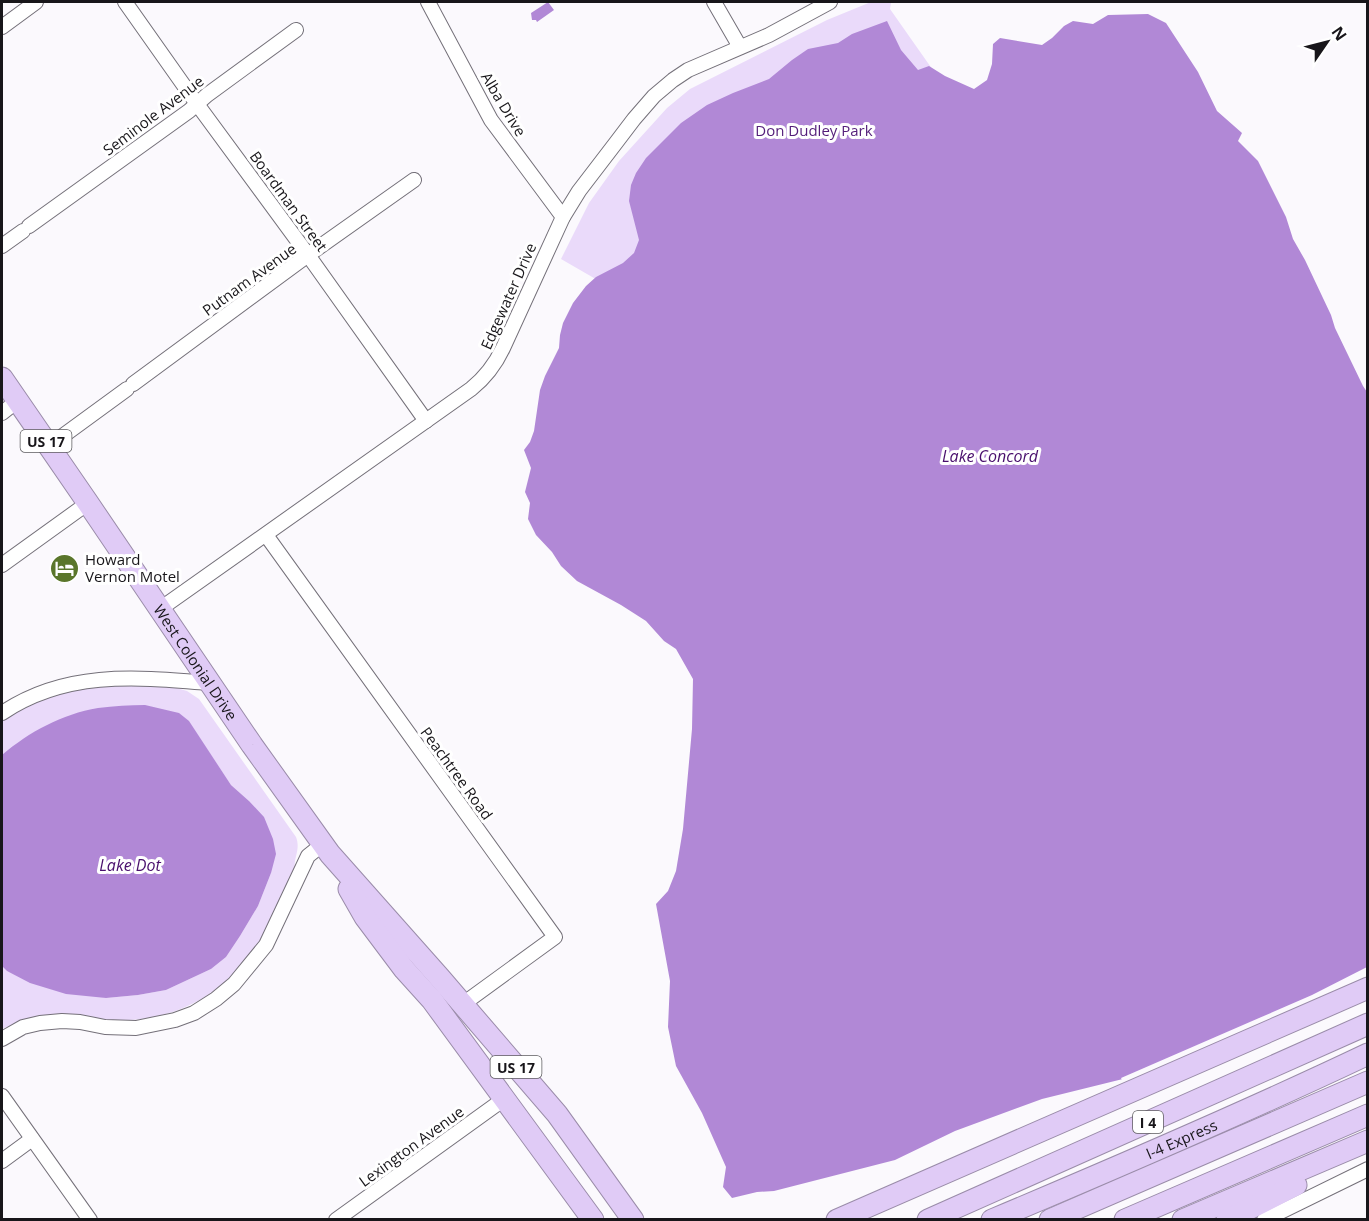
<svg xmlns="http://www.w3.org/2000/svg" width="1369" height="1221" viewBox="0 0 1369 1221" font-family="'Open Sans',sans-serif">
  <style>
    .green { fill: #eadafa }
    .water { fill: #b188d6 }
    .pier { fill: #fbf9fd }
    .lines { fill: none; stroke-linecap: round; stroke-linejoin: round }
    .minor-casing { stroke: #747079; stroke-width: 16 }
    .highway-casing { stroke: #9a8ca9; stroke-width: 23 }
    .minor { stroke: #fff; stroke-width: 14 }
    .highway { stroke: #e0cbf6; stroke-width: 21 }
    .labels { text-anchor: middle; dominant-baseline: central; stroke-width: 6; stroke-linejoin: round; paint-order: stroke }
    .shield { fill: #fff; stroke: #5d5c5f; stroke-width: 1.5 }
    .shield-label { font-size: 14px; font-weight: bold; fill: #18161a }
    .street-label { font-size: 15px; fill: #18161a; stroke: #fff }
    .park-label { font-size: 15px; fill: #541e7a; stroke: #fff }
    .poi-label { font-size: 15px; fill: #18161a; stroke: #fff; text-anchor: start }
    .water-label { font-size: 16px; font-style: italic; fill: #480e6c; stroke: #fff }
  </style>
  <rect width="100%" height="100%" fill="#fbf9fd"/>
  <g class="green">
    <polygon points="871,2 891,2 890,9 975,130 613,289 561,259 589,203 619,161 667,108 690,89 827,20"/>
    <path d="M 166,685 L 187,691 L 199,699 L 296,837 C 301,850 293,857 295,870 C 287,886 279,903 270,919 C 266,928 263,936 258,944 C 223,996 173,1023 110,1020 C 93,1020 76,1015 59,1016 C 43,1016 16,1023 2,1029 L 2,966 L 7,971 L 106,998 L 138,995 L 166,990 L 211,969 L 226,957 L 240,936 L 258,906 L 271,873 L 249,801 L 231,785 L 189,722 L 2,755 L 2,721 L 28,703 L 79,686 Z"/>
  </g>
  <g class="water">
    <polygon points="548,2 554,10 537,22 536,20 532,20 531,13"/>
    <polygon points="1148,14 1166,23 1198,72 1217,111 1242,133 1238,141 1258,161 1286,217 1293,239 1305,260 1331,315 1335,328 1363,386 1367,392 1367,988 1135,1076 1042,1099 955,1131 895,1160 774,1191 757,1192 732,1198 723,1187 726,1167 702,1113 676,1066 668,1027 670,981 656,904 668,891 676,871 683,829 692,729 693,679 676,649 664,641 646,621 621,605 577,581 561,566 552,552 536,535 528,519 530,503 525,492 531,468 524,450 530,442 534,431 540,390 545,376 559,348 560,335 563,323 573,303 586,286 596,277 623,263 634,253 639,240 629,201 631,185 636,173 646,158 681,123 707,105 733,93 769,79 792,60 808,49 838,43 852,34 887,21 901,50 918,70 929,66 945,76 974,89 987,80 992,64 993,44 1000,38 1042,45 1052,38 1064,26 1073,21 1093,24 1108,15"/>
    <path d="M 145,705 L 179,713 L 189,721 L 231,785 L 249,801 L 264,817 L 273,839 L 276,854 L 271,873 L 258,906 L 240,936 L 226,957 L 211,969 L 166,990 L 138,995 L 106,998 L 66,994 L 30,983 L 7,971 L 2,966 L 2,755 C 29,732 62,714 98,708 C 114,706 130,705 145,705 Z"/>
  </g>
  <polygon class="pier" points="1367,967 1368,991 1136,1078 1123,1082 1121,1078 1312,995"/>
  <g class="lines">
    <defs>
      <g id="minor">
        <polyline points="125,2 197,104 308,255 426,421"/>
        <polyline points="428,2 491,120 563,217"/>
        <polyline points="714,2 740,47"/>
        <polyline points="2,27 36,2"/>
        <polyline points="29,226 189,111 207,95 296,30"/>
        <polyline points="2,246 23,231"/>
        <polyline points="133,384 308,255 414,180"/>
        <polyline points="2,413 17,401"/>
        <polyline points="49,446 127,389"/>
        <polyline points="266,535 555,937 463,1004"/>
        <polyline points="2,565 88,503"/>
        <path d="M 160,609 L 471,389 C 486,377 495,365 503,348 L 563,217 L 579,191 L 615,144 L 634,119 L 654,96 L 673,80 L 688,70 L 769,35 L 830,2"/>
        <path d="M 2,713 C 66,670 136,677 209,683"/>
        <polyline points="2,1039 23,1027 40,1023 62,1021 80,1022 105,1027 136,1028 175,1020 194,1013 216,999 234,984 266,945 308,856 323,844"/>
        <polyline points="2,1096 90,1220"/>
        <polyline points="2,1161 32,1139"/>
        <polyline points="336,1220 504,1099"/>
        <polyline points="1264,1220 1368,1169"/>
      </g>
      <g id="highway">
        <path id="s1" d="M 2,378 L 88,503 L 252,745 L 330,854 L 440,978 L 557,1114 L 633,1220"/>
        <polyline points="349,889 365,917 404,969 432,1000 593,1220"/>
        <polyline points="837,1220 1368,988"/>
        <polyline points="928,1220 1368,1024"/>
        <path id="s2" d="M 992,1220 C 1118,1167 1244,1113 1368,1054"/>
        <polyline points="1050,1220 1368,1082"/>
        <polyline points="1125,1220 1368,1115"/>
        <polyline points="1183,1220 1368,1141"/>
        <polyline points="1227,1220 1296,1185"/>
      </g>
    </defs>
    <use href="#minor" class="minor-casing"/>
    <use href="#highway" class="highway-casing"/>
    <use href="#minor" class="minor"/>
    <use href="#highway" class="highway"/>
  </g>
  <defs>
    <symbol id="hotel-disc" viewBox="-11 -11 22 22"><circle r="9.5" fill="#5a762b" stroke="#fff"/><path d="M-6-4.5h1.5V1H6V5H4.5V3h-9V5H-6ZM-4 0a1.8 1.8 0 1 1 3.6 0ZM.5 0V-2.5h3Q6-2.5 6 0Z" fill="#fff"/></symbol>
  </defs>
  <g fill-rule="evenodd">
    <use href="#hotel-disc" x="48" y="552" width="33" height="33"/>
  </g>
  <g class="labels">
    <g class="shield">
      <rect x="20.5" y="430" width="51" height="22" rx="4.5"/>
      <rect x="490.5" y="1056" width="51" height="22" rx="4.5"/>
      <rect x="1133" y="1111" width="30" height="22" rx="4.5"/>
    </g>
    <g class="shield-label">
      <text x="46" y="441">US 17</text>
      <text x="516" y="1067">US 17</text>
      <text x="1148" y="1122">I 4</text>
    </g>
    <g class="street-label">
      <text transform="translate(504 104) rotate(59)">Alba Drive</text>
      <text transform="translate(153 115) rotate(-37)">Seminole Avenue</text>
      <text transform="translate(289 201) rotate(54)">Boardman Street</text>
      <text transform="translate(249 279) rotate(-36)">Putnam Avenue</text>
      <text transform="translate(508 296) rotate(-66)">Edgewater Drive</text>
      <text stroke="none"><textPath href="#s1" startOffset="344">West Colonial Drive</textPath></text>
      <text transform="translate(457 773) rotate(54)">Peachtree Road</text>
      <text stroke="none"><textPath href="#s2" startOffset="206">I-4 Express</textPath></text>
      <text transform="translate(411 1146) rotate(-36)">Lexington Avenue</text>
    </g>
    <g class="park-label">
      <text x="814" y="130">Don Dudley Park</text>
    </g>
    <g class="poi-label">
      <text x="85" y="559">Howard<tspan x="85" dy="17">Vernon Motel</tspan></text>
    </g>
    <g class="water-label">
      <text x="990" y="456">Lake Concord</text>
      <text x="130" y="865">Lake Dot</text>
    </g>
  </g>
  <rect width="1369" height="1221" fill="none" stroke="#18161a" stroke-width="6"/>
  <g transform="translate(1327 42) rotate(55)" stroke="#ffffff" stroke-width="4.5" paint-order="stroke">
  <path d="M0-4.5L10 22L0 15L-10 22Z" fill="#18161a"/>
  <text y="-9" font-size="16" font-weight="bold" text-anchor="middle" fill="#18161a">N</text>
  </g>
</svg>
